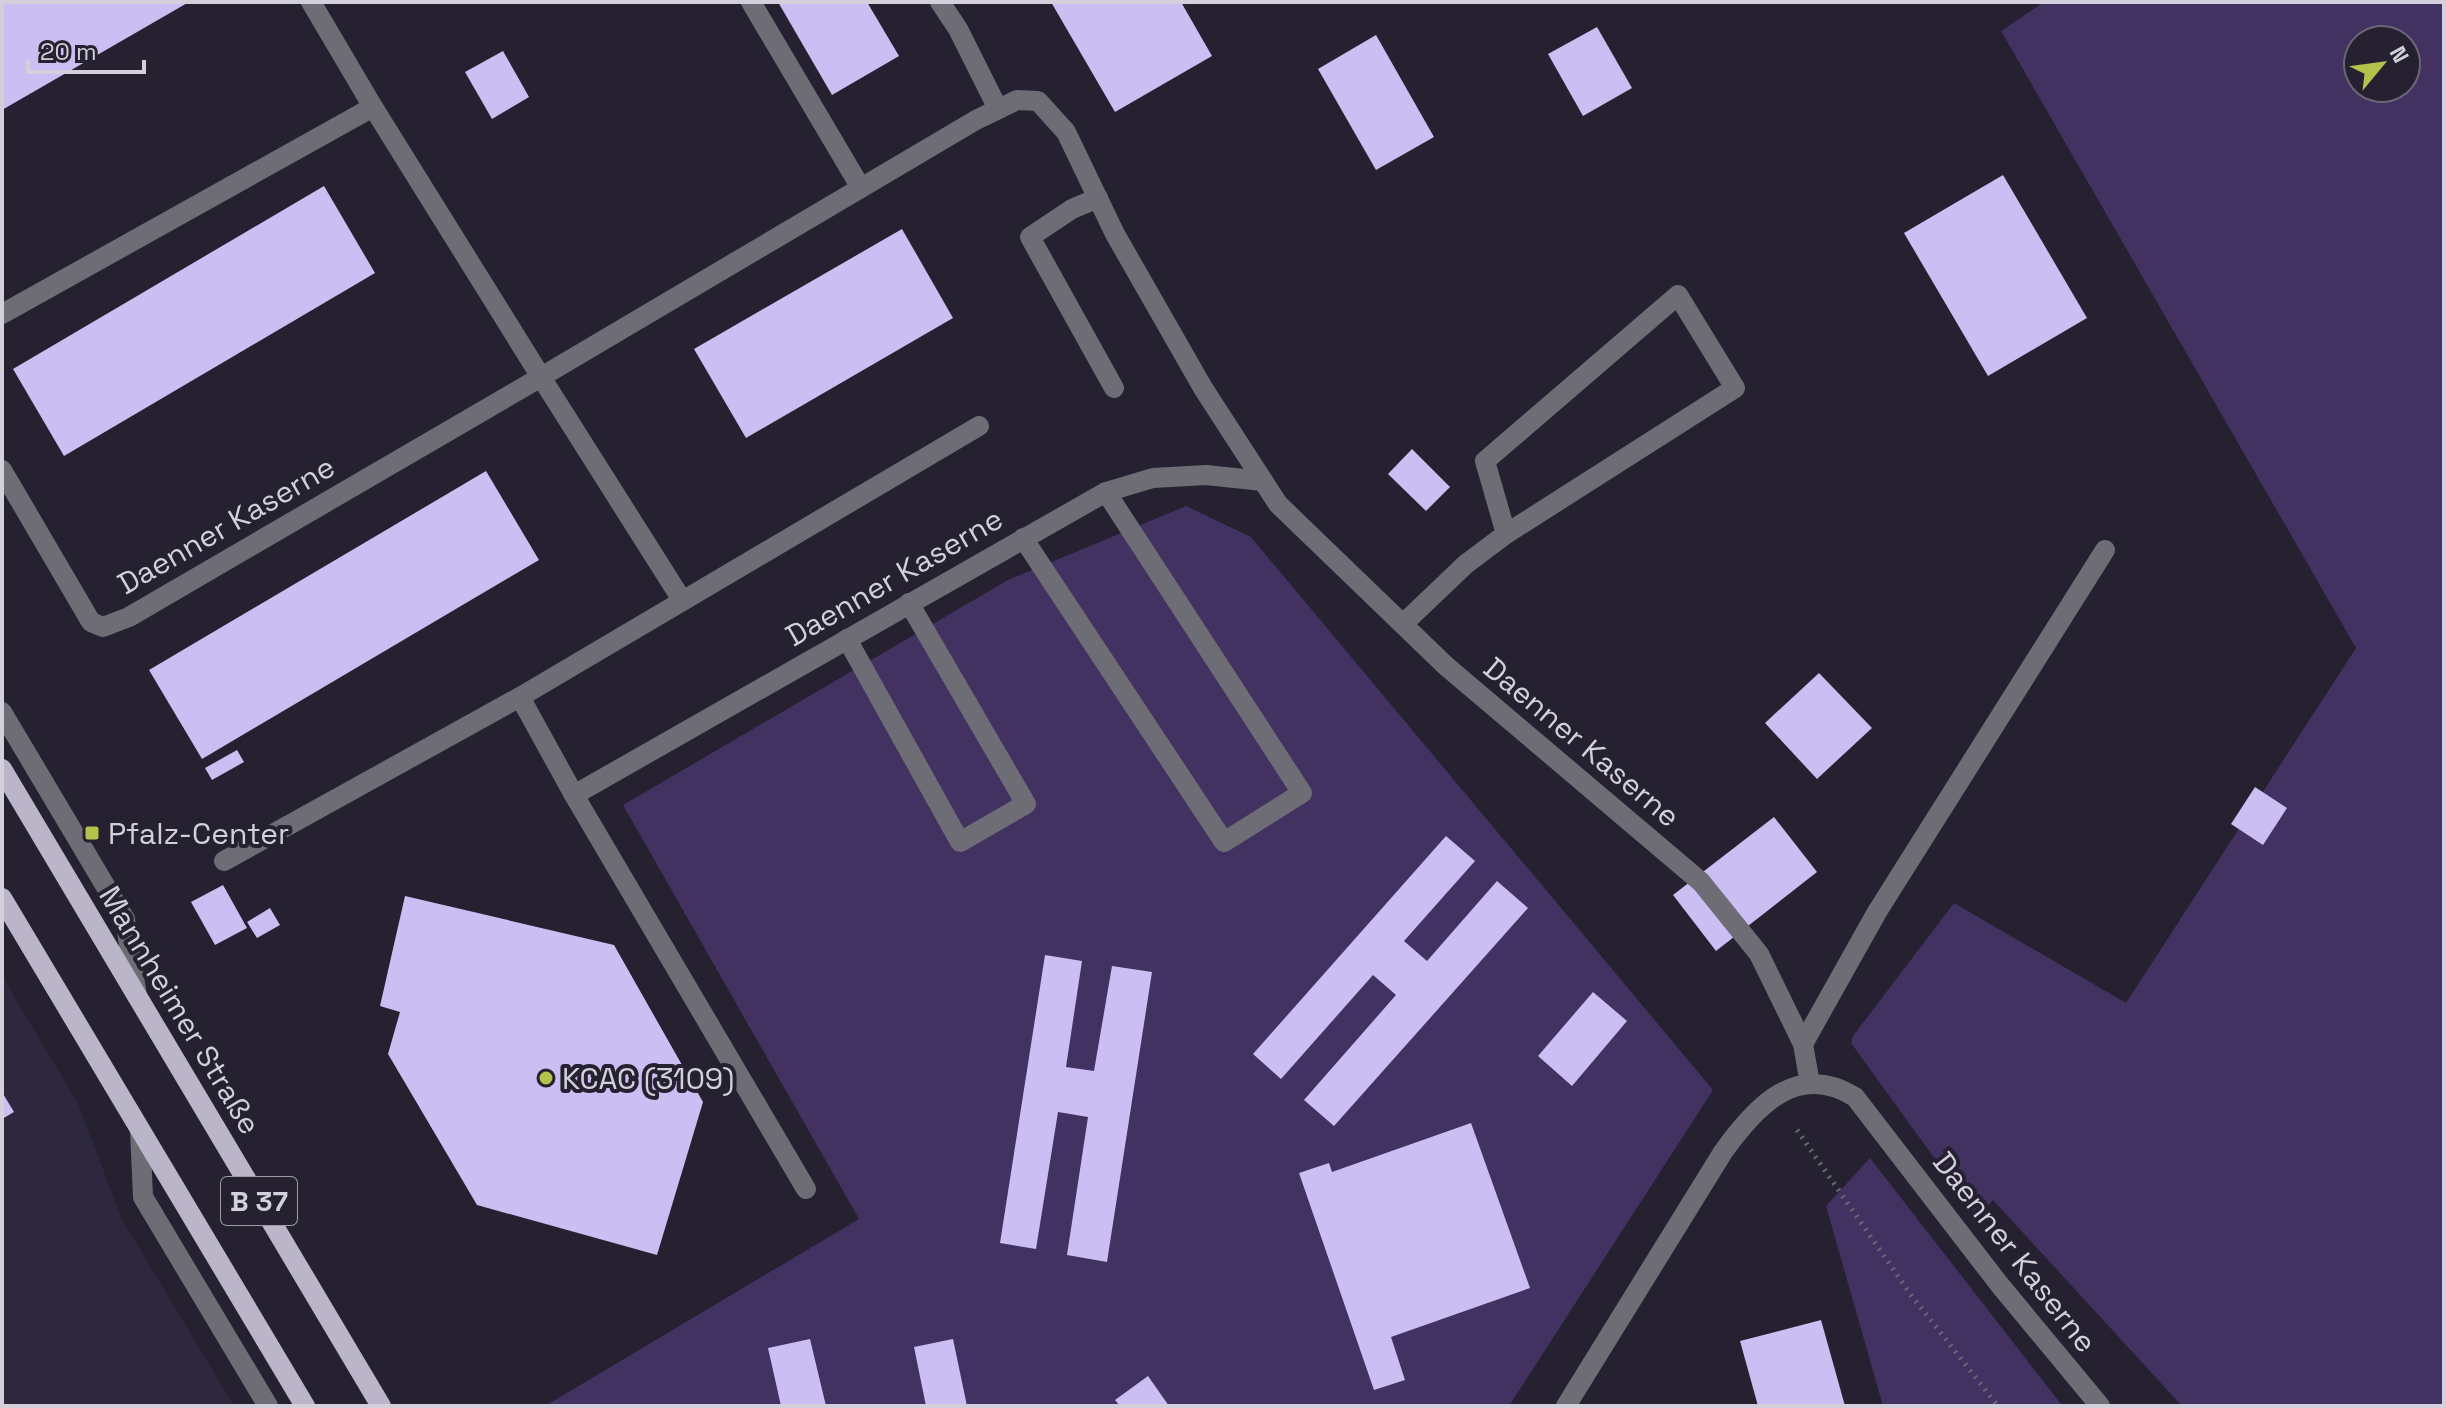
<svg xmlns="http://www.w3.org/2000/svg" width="2446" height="1408" viewBox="0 0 2446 1408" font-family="'Space Grotesk',sans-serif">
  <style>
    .built { fill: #2e283e }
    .green { fill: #413262; fill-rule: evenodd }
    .building { fill: #cbbef2 }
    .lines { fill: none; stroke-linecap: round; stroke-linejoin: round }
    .path { stroke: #696674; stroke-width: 5; stroke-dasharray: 2 6; stroke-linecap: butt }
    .minor { stroke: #6e6c75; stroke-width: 20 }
    .major { stroke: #bab5c8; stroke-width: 20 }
    .poi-dot { fill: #b3c24b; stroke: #252131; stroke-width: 3 }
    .labels { text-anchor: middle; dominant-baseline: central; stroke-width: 8; stroke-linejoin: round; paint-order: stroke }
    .shield { fill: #252131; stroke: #9f9ca8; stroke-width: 2 }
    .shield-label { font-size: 28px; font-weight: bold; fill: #d3d0db }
    .street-label { font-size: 30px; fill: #d3d0db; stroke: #252131 }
    .poi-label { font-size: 30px; fill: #d3d0db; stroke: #252131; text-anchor: start }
  </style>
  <rect width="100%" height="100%" fill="#252131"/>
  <polygon class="built" points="2,976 79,1106 122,1220 234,1406 2,1406"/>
  <g class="green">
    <path d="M 2044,2 L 2444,2 L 2444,1406 L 2182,1406 L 1993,1200 L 1977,1217 L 1851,1043 L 1853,1036 L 1954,903 L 2126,1003 L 2356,648 L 2001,31 ZM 2358,40 L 2406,40 L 2406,88 L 2358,88 Z"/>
    <polygon points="1186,506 1251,537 1713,1090 1509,1406 545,1406 859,1219 623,805 1008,580"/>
    <polygon points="1870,1158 2061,1404 2063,1406 1883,1406 1826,1206"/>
  </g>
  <g class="building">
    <polygon points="2,2 189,2 2,110"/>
    <polygon points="778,2 867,2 899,56 832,95"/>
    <polygon points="1051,2 1181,2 1212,56 1115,112"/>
    <polygon points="1597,27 1632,88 1583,116 1548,54"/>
    <polygon points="1376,35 1434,137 1376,170 1318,69"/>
    <polygon points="503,51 529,97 492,119 465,72"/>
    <polygon points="2003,175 2087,318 1988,376 1904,233"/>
    <polygon points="324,186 375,273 64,456 13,369"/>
    <polygon points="902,229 953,318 746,438 694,349"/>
    <polygon points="1412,449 1450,487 1426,511 1388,474"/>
    <polygon points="486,471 539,560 202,759 149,670"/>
    <polygon points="1819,673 1872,728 1817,779 1765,723"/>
    <polygon points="237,750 244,762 212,780 205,768"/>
    <polygon points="2255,787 2287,808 2263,845 2231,824"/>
    <polygon points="1774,817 1817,872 1716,951 1673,895"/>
    <polygon points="1446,836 1475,861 1404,941 1427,961 1497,881 1528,908 1334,1126 1304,1100 1396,995 1373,975 1281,1079 1253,1054"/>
    <polygon points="223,885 247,928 215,945 191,902"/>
    <polygon points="405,896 614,945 703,1102 657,1255 477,1205 388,1054 400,1012 380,1006"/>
    <polygon points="270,908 280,925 257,938 247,922"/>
    <polygon points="1045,955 1082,961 1066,1067 1094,1071 1112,966 1152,972 1107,1262 1067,1255 1088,1117 1058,1112 1036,1249 1000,1243"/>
    <polygon points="1593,992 1627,1021 1572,1086 1538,1056"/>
    <polygon points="2,1092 14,1112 2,1119"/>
    <polygon points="1471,1123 1530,1288 1391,1337 1405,1380 1374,1390 1299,1173 1329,1163 1332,1172"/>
    <polygon points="1821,1320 1845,1406 1758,1406 1740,1341"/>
    <polygon points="810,1339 826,1406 781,1406 768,1348"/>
    <polygon points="953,1339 967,1406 926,1406 914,1347"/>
    <polygon points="1148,1376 1169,1406 1120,1406 1115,1400"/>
  </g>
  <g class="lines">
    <polyline class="path" points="1797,1130 1911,1295 1998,1406"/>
    <g class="minor">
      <polyline points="751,2 861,188"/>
      <polyline points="940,2 958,29 998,109"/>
      <polyline points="1098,198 1072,209 1030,237 1114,388"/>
      <polyline points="2,314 373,107"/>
      <polyline points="2,470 91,622 103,627 129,617 541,377 373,107 311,2"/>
      <polyline points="1023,538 1224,842 1302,793 1106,492"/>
      <polyline points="682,600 541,377 976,120 1017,100 1038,101 1066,132 1115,234 1203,388 1278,504 1446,666 1701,882 1759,954 1803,1044 1810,1084"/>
      <polyline points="1403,624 1466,564 1506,534 1735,388 1678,295 1485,461 1506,534"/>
      <polyline points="847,639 960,842 1026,804 909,603"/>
      <polyline points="520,697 979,426"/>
      <polyline points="2,712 125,919 137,996"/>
      <polyline points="224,861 520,697 574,795"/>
      <polyline points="1803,1044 1877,912 2105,550"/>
      <polyline points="140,1130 143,1197 268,1406"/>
      <polyline points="806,1189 574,795 1106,492 1153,478 1206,475 1263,481"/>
      <path d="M 1566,1406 L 1723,1152 C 1756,1106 1797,1061 1855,1097 L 1999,1284 L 2100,1406"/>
    </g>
    <g class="major">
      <polyline points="2,769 381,1406"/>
      <polyline points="2,898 305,1406"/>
    </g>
  </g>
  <g class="poi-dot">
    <rect x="84" y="825" width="16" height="16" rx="4"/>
    <circle cx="546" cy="1078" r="8"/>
  </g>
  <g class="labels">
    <rect class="shield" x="221" y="1177" width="76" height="48" rx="6"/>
    <g class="shield-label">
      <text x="259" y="1201">B 37</text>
    </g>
    <g class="street-label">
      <text transform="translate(226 525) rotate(-30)">Daenner Kaserne</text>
      <text transform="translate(894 577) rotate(-30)">Daenner Kaserne</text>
      <text transform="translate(1582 742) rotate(40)">Daenner Kaserne</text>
      <text transform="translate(180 1010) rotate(59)">Mannheimer Straße</text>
      <text transform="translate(2015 1252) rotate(52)">Daenner Kaserne</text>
    </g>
    <g class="poi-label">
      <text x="108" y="833">Pfalz-Center</text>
      <text x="562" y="1078">KCAC (3109)</text>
    </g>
  </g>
  <rect width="2446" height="1408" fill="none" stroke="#d3d0db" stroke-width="8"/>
  <g transform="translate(2382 64) rotate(61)"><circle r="38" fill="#252131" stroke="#6b6775" stroke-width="2"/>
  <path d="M0-6L14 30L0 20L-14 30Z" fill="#b3c24b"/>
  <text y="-12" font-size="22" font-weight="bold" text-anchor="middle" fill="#d3d0db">N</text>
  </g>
  <path d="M28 60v12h116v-12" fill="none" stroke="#d3d0db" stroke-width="4"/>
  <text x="40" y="60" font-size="24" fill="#d3d0db" stroke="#252131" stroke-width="6" paint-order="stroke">20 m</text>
</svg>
